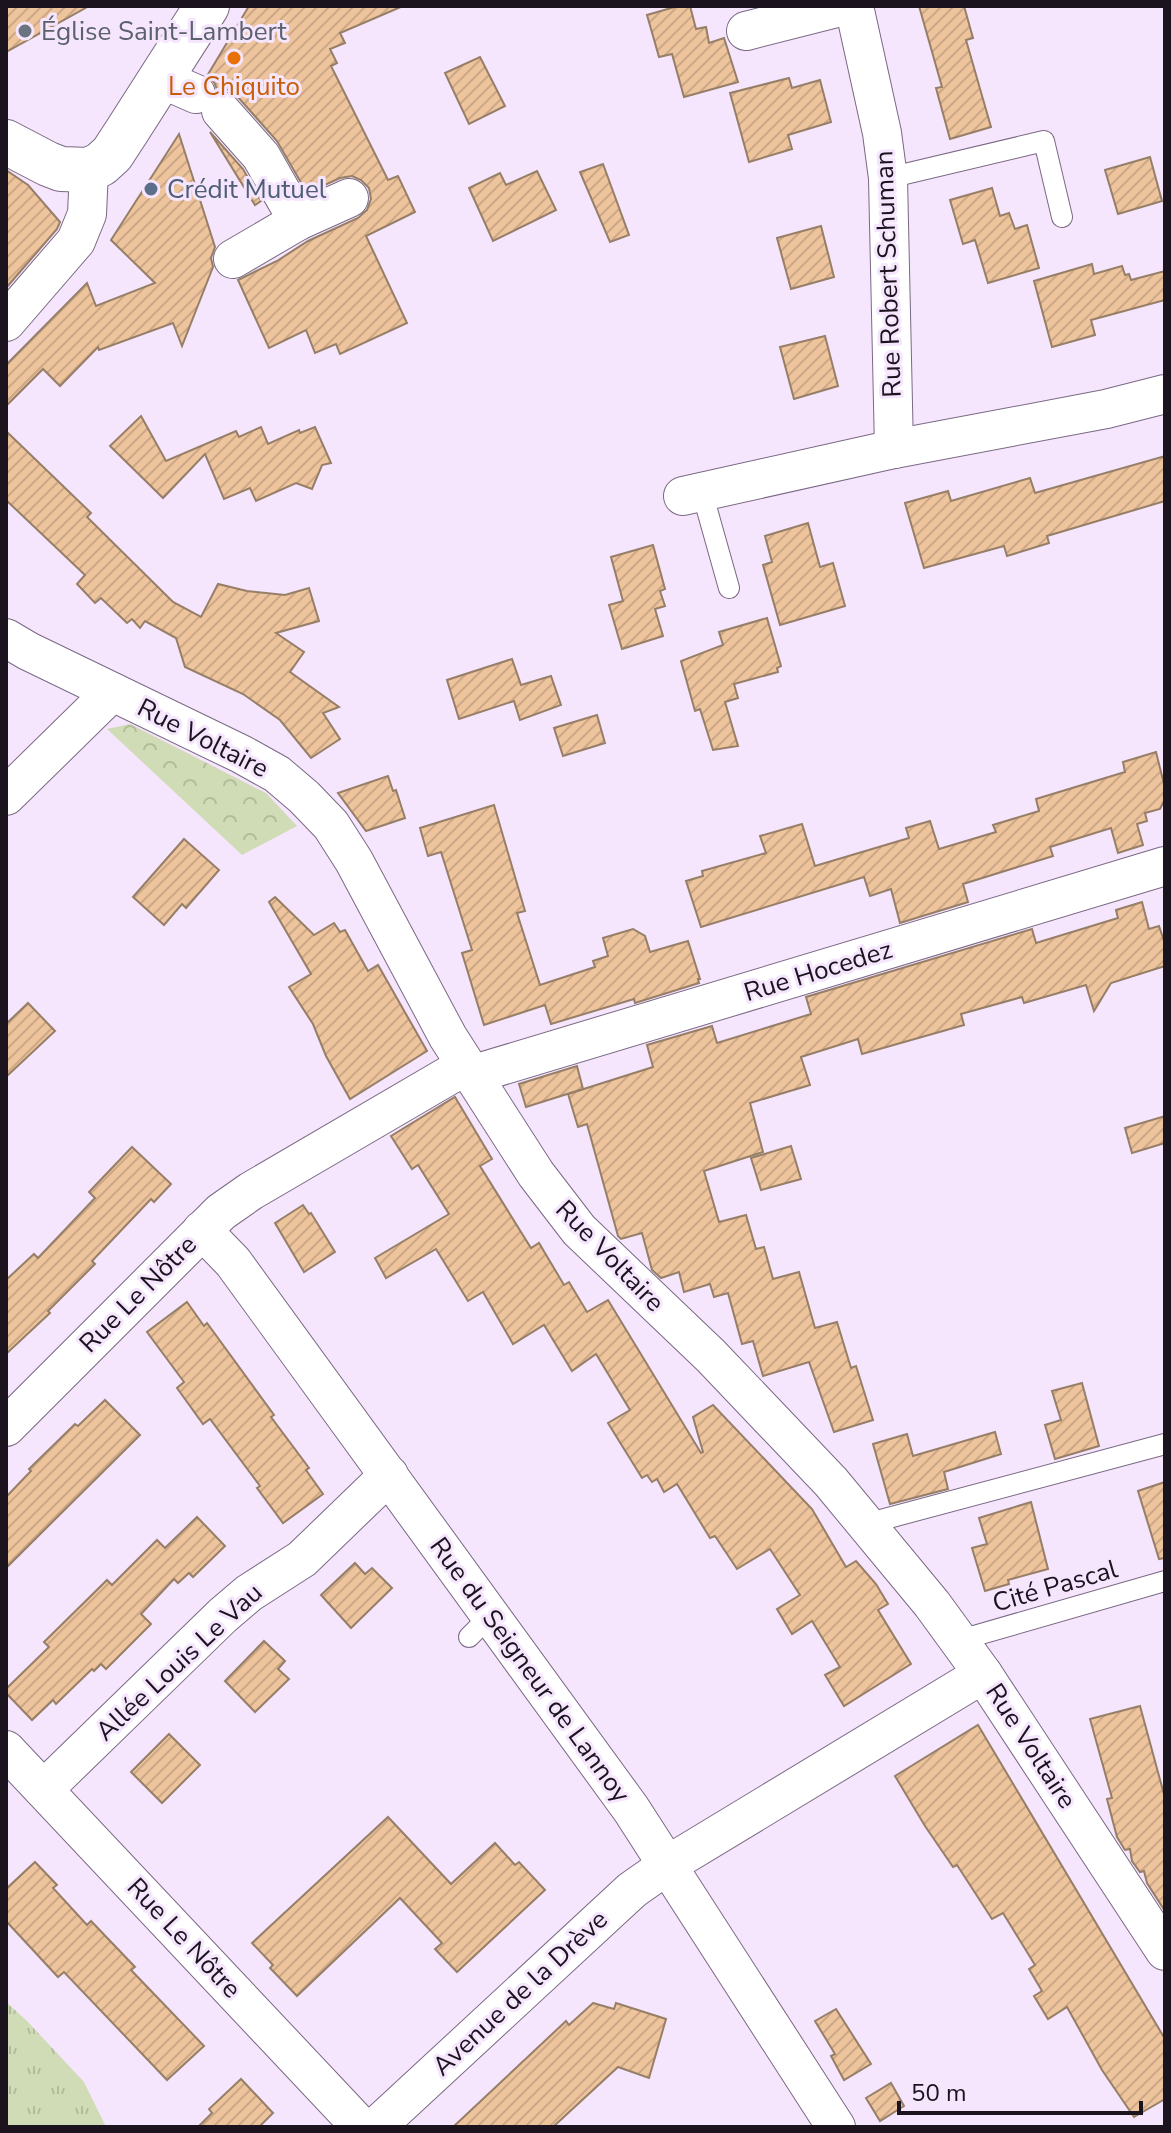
<svg xmlns="http://www.w3.org/2000/svg" width="1171" height="2133" viewBox="0 0 1171 2133" font-family="'Nunito Sans',sans-serif">
  <style>
    .grass { fill: url(#grass-tufts) }
    .forest { fill: url(#forest-crowns) }
    .building { fill: url(#building-hatch); stroke: #967e67; stroke-width: 2 }
    .lines { fill: none; stroke-linecap: round; stroke-linejoin: round }
    .lane-casing { stroke: #7a6983; stroke-width: 22 }
    .street-casing { stroke: #7a6983; stroke-width: 40 }
    .secondary-casing { stroke: #7a6983; stroke-width: 46 }
    .lane { stroke: #fff; stroke-width: 20 }
    .street { stroke: #fff; stroke-width: 38 }
    .secondary { stroke: #fff; stroke-width: 44 }
    .worship-dot { fill: #6b7280; stroke: #f5e5fd; stroke-width: 3 }
    .food-dot { fill: #e8710a; stroke: #f5e5fd; stroke-width: 3 }
    .service-dot { fill: #5c6f8a; stroke: #f5e5fd; stroke-width: 3 }
    .labels { text-anchor: middle; dominant-baseline: central; stroke-width: 6; stroke-linejoin: round; paint-order: stroke }
    .worship-label { font-size: 26px; fill: #5b616d; stroke: #f5e5fd; text-anchor: start }
    .food-label { font-size: 26px; fill: #c56008; stroke: #f5e5fd }
    .service-label { font-size: 26px; fill: #4e5e75; stroke: #f5e5fd; text-anchor: start }
    .street-label { font-size: 26px; fill: #1b141f; stroke: #f5e5fd }
  </style>
  <defs>
    <pattern id="grass-tufts" width="24" height="20" patternUnits="userSpaceOnUse" patternTransform="scale(2)"><rect width="24" height="20" fill="#d0dcb5"/><path d="M3 7l-1-3M5 7V3M7 7l1-3M15 17l-1-3M17 17v-4M19 17l1-3" fill="none" stroke="#b2bc9b"/></pattern>
    <pattern id="forest-crowns" width="20" height="18" patternUnits="userSpaceOnUse" patternTransform="scale(2)"><rect width="20" height="18" fill="#d0dcb5"/><path d="M2 6a3 3 0 1 1 6 0M12 15a3 3 0 1 1 6 0" fill="none" stroke="#b2bc9b"/></pattern>
    <pattern id="building-hatch" width="6" height="6" patternUnits="userSpaceOnUse" patternTransform="scale(2)"><rect width="6" height="6" fill="#eec49d"/><path d="M-1 1l2-2M0 6l6-6M5 7l2-2" fill="none" stroke="#cca887"/></pattern>
  </defs>
  <rect width="100%" height="100%" fill="#f5e5fd"/>
  <polygon class="grass" points="6,2002 26,2020 84,2082 106,2127 6,2127"/>
  <polygon class="forest" points="130,724 266,793 297,826 242,855 107,729"/>
  <g class="building">
    <polygon points="6,6 89,6 6,52"/>
    <polygon points="249,6 403,6 340,33 345,43 330,49 337,63 331,66 388,180 398,176 415,212 366,236 407,323 340,354 336,344 315,353 306,330 269,348 238,280 277,261 308,241 358,218 367,210 371,199 369,188 361,180 352,176 340,178 307,193 277,141 237,96 229,90 217,89 214,82 207,76"/>
    <polygon points="678,6 690,6 696,29 706,27 709,43 724,38 738,82 684,97 672,54 659,57 647,15"/>
    <polygon points="919,6 964,6 973,38 966,40 991,127 950,139 936,88 942,87"/>
    <polygon points="480,57 505,106 469,124 445,73"/>
    <polygon points="789,78 792,88 820,80 831,122 788,135 792,149 749,162 730,93"/>
    <polygon points="210,132 243,169 261,201 255,205"/>
    <polygon points="179,134 215,247 211,258 213,267 182,346 173,323 99,350 98,347 60,386 43,369 6,406 6,365 87,283 96,306 155,283 111,240"/>
    <polygon points="1150,157 1162,201 1118,214 1105,170"/>
    <polygon points="603,164 629,235 610,242 580,172"/>
    <polygon points="6,170 28,185 60,222 57,229 6,288"/>
    <polygon points="537,171 556,210 493,241 469,188 500,173 506,185"/>
    <polygon points="992,188 1000,216 1009,213 1015,229 1027,225 1039,268 988,283 975,240 963,244 950,200"/>
    <polygon points="821,226 834,277 791,289 777,238"/>
    <polygon points="1092,264 1094,274 1122,266 1125,275 1129,274 1131,280 1165,271 1165,300 1091,320 1095,335 1052,347 1034,281"/>
    <polygon points="825,336 838,386 794,399 780,347"/>
    <polygon points="141,416 166,461 236,431 239,437 261,427 268,444 299,430 300,433 315,427 331,463 322,465 312,489 296,483 256,501 250,488 224,499 205,454 163,498 110,446"/>
    <polygon points="6,431 91,513 87,517 173,602 201,617 218,584 247,591 285,595 309,588 319,621 276,633 304,652 290,672 339,707 323,713 340,739 311,758 280,720 243,694 185,667 176,638 145,621 140,628 132,619 127,623 101,598 95,603 77,584 85,575 6,500"/>
    <polygon points="1165,456 1165,501 1047,536 1049,543 1007,556 1004,546 924,568 905,503 948,491 951,501 1030,478 1035,493"/>
    <polygon points="808,523 820,567 833,563 845,606 780,625 763,565 772,562 765,536"/>
    <polygon points="653,545 665,589 660,591 665,606 655,609 663,636 622,649 609,605 623,601 611,557"/>
    <polygon points="767,618 781,666 777,668 778,672 734,684 738,698 725,702 738,746 713,750 700,709 695,711 681,661 723,645 719,632"/>
    <polygon points="512,659 521,685 551,676 561,705 520,720 514,701 459,719 447,680"/>
    <polygon points="597,715 605,743 563,756 554,728"/>
    <polygon points="1156,752 1165,788 1165,799 1160,809 1145,813 1147,821 1137,824 1143,845 1118,853 1111,828 1050,847 1053,856 963,884 968,902 900,923 891,889 870,896 864,877 701,927 686,881 703,876 702,871 766,853 760,836 802,824 815,866 909,838 906,828 930,821 939,849 996,832 993,825 1039,811 1036,799 1125,772 1123,762"/>
    <polygon points="388,776 393,791 396,790 405,818 366,831 338,793"/>
    <polygon points="494,805 525,911 517,913 540,985 595,967 593,961 608,956 603,938 633,929 645,936 650,952 688,941 700,979 698,979 699,983 635,1003 634,999 551,1024 545,1005 484,1025 462,953 472,950 441,852 428,856 420,828"/>
    <polygon points="184,839 219,870 186,908 182,904 164,925 133,897"/>
    <polygon points="275,897 314,935 334,923 340,932 345,930 368,971 378,965 427,1051 350,1099 326,1056 313,1024 289,987 311,974 269,902"/>
    <polygon points="1142,902 1149,929 1159,926 1165,944 1165,966 1111,983 1094,1011 1086,985 1024,1003 1022,997 961,1014 964,1025 862,1054 858,1039 801,1057 810,1085 750,1103 763,1152 704,1171 719,1222 746,1215 756,1249 764,1247 773,1279 799,1272 815,1328 837,1322 851,1368 856,1366 873,1420 834,1432 809,1362 763,1376 753,1341 742,1344 728,1293 714,1297 710,1284 684,1292 679,1272 661,1278 652,1270 642,1233 621,1239 618,1236 587,1124 578,1127 568,1094 653,1067 647,1045 712,1026 717,1043 811,1014 806,997 1032,929 1036,943 1118,918 1116,910"/>
    <polygon points="28,1003 55,1031 6,1077 6,1024"/>
    <polygon points="577,1066 583,1089 526,1107 519,1084"/>
    <polygon points="455,1097 492,1159 480,1166 531,1248 539,1243 564,1285 569,1282 587,1312 608,1300 701,1453 703,1452 693,1417 713,1405 812,1509 846,1567 856,1561 876,1584 888,1604 878,1610 911,1664 844,1706 825,1675 840,1667 812,1621 792,1634 777,1609 800,1595 770,1549 737,1569 715,1536 710,1538 677,1484 664,1492 657,1479 652,1482 647,1475 642,1478 608,1423 630,1410 596,1354 572,1371 544,1325 513,1344 483,1292 468,1301 436,1249 386,1278 375,1258 449,1214 418,1165 412,1169 391,1136"/>
    <polygon points="1165,1116 1165,1143 1132,1153 1125,1128"/>
    <polygon points="791,1146 801,1179 761,1190 751,1158"/>
    <polygon points="132,1147 171,1184 154,1202 151,1199 92,1261 95,1264 48,1311 50,1313 6,1354 6,1280 34,1254 38,1258 95,1198 89,1192"/>
    <polygon points="303,1205 309,1214 311,1213 335,1252 304,1272 275,1223"/>
    <polygon points="187,1302 204,1326 207,1323 274,1415 271,1417 309,1468 306,1470 323,1494 283,1523 257,1488 260,1486 210,1419 203,1424 177,1388 184,1382 147,1332"/>
    <polygon points="1082,1383 1099,1446 1055,1459 1045,1425 1061,1420 1052,1391"/>
    <polygon points="105,1400 140,1435 6,1568 6,1497 31,1471 29,1469 75,1424 78,1426"/>
    <polygon points="995,1432 1001,1454 944,1472 948,1489 890,1504 873,1444 907,1434 913,1456"/>
    <polygon points="1165,1482 1165,1558 1159,1559 1138,1491"/>
    <polygon points="1031,1502 1048,1569 1008,1580 1009,1584 985,1591 972,1548 987,1544 979,1518"/>
    <polygon points="197,1517 225,1546 193,1577 189,1573 178,1583 174,1579 141,1614 151,1624 106,1669 101,1664 94,1671 92,1669 56,1704 53,1700 32,1720 6,1693 6,1689 49,1647 44,1642 107,1580 112,1585 157,1540 165,1548"/>
    <polygon points="355,1563 365,1574 372,1568 392,1588 351,1628 321,1595"/>
    <polygon points="264,1641 285,1661 278,1669 289,1679 255,1712 225,1681"/>
    <polygon points="1140,1706 1165,1798 1165,1911 1147,1883 1144,1871 1140,1872 1132,1861 1130,1849 1125,1850 1117,1837 1107,1799 1112,1798 1090,1719"/>
    <polygon points="978,1725 1165,2039 1165,2099 1134,2117 1102,2070 1067,2007 1048,2019 1034,1996 1042,1991 1029,1969 1035,1965 1003,1913 992,1919 957,1865 953,1867 925,1826 895,1776"/>
    <polygon points="169,1734 200,1765 162,1803 131,1772"/>
    <polygon points="388,1817 451,1884 495,1843 515,1865 519,1862 545,1890 457,1972 435,1949 442,1943 400,1898 297,1996 270,1968 273,1965 252,1943"/>
    <polygon points="35,1862 57,1885 53,1888 87,1925 91,1921 135,1967 131,1970 204,2046 167,2080 64,1972 58,1977 6,1921 6,1889"/>
    <polygon points="593,2003 614,2009 616,2003 666,2019 649,2078 618,2067 553,2127 453,2127 566,2021 569,2025"/>
    <polygon points="836,2009 871,2064 844,2080 831,2056 835,2054 815,2021"/>
    <polygon points="241,2079 273,2113 259,2127 198,2127 212,2113 209,2109"/>
    <polygon points="891,2083 904,2106 880,2121 866,2098"/>
  </g>
  <g class="lines">
    <defs>
      <g id="lane">
        <polyline points="888,178 1044,141 1062,217"/>
        <polyline points="702,492 729,588"/>
        <polyline points="866,1524 1165,1444"/>
        <polyline points="469,1637 490,1616"/>
        <polyline points="960,1640 1165,1581"/>
      </g>
      <g id="street">
        <polyline points="854,6 882,133 888,178 894,449"/>
        <polyline points="746,31 844,6"/>
        <polyline points="162,79 196,94"/>
        <polyline points="221,111 261,156 298,221"/>
        <polyline points="233,259 298,221 349,198"/>
        <polyline points="6,322 76,241 87,214 89,170"/>
        <polyline points="683,496 894,449 1106,409 1165,394"/>
        <polyline points="6,638 28,651 241,754 277,774 304,797 331,825 354,861 448,1037 536,1174 579,1230 711,1356 831,1482 932,1604 983,1674 1165,1951"/>
        <polyline points="6,796 112,692"/>
        <polyline points="471,1075 1165,866"/>
        <polyline points="202,1230 233,1262 631,1809 836,2127"/>
        <polyline points="6,1427 221,1212 251,1191 465,1066"/>
        <polyline points="6,1750 361,2127"/>
        <polyline points="44,1789 222,1616 249,1593 302,1559 389,1475"/>
        <polyline points="376,2127 632,1890 669,1864 983,1674"/>
      </g>
      <polyline id="secondary" points="6,142 48,164 61,169 89,170 101,164 112,154 127,131 207,6"/>
    </defs>
    <use href="#lane" class="lane-casing"/>
    <use href="#street" class="street-casing"/>
    <use href="#secondary" class="secondary-casing"/>
    <use href="#lane" class="lane"/>
    <use href="#street" class="street"/>
    <use href="#secondary" class="secondary"/>
  </g>
  <circle class="worship-dot" cx="25" cy="31" r="8"/>
  <circle class="food-dot" cx="234" cy="58" r="8"/>
  <circle class="service-dot" cx="151" cy="189" r="8"/>
  <g class="labels">
    <g class="worship-label">
      <text x="41" y="31">Église Saint-Lambert</text>
    </g>
    <g class="food-label">
      <text x="234" y="86">Le Chiquito</text>
    </g>
    <g class="service-label">
      <text x="167" y="189">Crédit Mutuel</text>
    </g>
    <g class="street-label">
      <text transform="translate(888 274) rotate(-92)">Rue Robert Schuman</text>
      <text transform="translate(203 738) rotate(27)">Rue Voltaire</text>
      <text transform="translate(818 971) rotate(-17)">Rue Hocedez</text>
      <text transform="translate(610 1256) rotate(46)">Rue Voltaire</text>
      <text transform="translate(138 1294) rotate(-45)">Rue Le Nôtre</text>
      <text transform="translate(1055 1586) rotate(-16)">Cité Pascal</text>
      <text transform="translate(179 1662) rotate(-43)">Allée Louis Le Vau</text>
      <text transform="translate(530 1670) rotate(54)">Rue du Seigneur de Lannoy</text>
      <text transform="translate(1031 1746) rotate(57)">Rue Voltaire</text>
      <text transform="translate(184 1938) rotate(47)">Rue Le Nôtre</text>
      <text transform="translate(520 1993) rotate(-43)">Avenue de la Drève</text>
    </g>
  </g>
  <rect width="1171" height="2133" fill="none" stroke="#1b141f" stroke-width="16"/>
  <path d="M899 2101v12h242v-12" fill="none" stroke="#1b141f" stroke-width="4"/>
  <text x="911" y="2101" font-size="24" fill="#1b141f" stroke="#f5e5fd" stroke-width="6" paint-order="stroke">50 m</text>
</svg>
